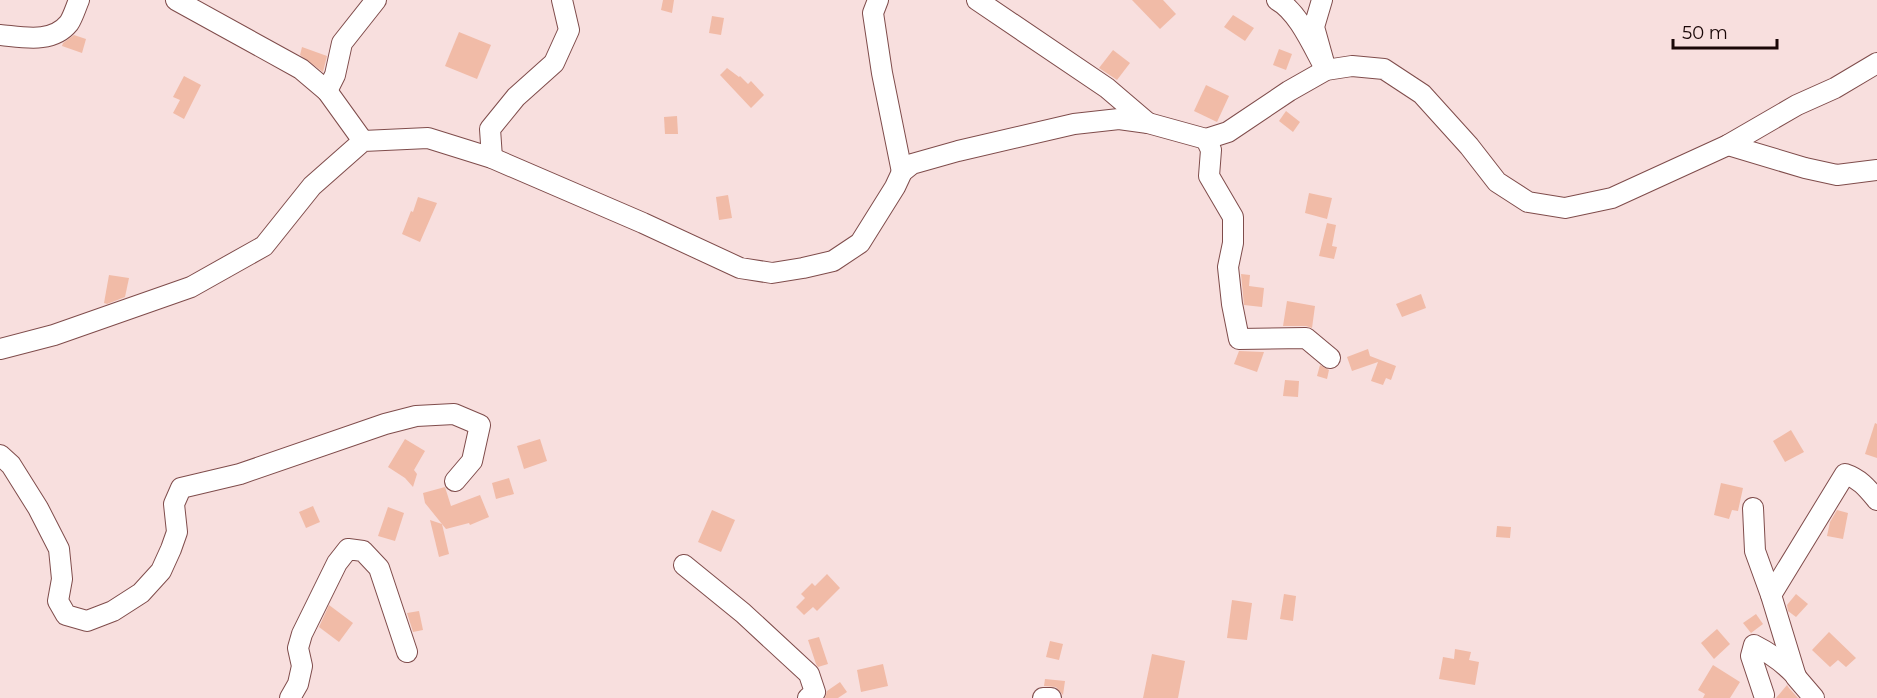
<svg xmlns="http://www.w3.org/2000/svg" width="1877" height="698" viewBox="0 0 1877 698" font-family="Montserrat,sans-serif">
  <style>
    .building { fill: #f1bba7 }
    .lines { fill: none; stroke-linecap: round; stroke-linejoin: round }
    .minor-casing { stroke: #7f4c4b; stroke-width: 22 }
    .minor { stroke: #fff; stroke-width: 20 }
  </style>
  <rect width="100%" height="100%" fill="#f8dfde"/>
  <g class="building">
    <polygon points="663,0 674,0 672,13 661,10"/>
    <polygon points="1132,0 1163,0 1176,14 1160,29"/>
    <polygon points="1233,15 1254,28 1245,41 1224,27"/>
    <polygon points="712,16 724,18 721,35 709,33"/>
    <polygon points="459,32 491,45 477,79 445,66"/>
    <polygon points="74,35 86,39 82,53 62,46 63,43"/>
    <polygon points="302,47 327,56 323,72 300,55"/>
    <polygon points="1279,49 1292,54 1286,70 1273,65"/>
    <polygon points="1113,50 1130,63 1117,80 1099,68"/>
    <polygon points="727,68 739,77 740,76 748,84 751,81 764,95 751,108 720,75"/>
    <polygon points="184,76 201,85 184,119 173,113 180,100 173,97"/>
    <polygon points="1206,85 1229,96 1217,122 1194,111"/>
    <polygon points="1286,111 1300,122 1293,132 1279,121"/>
    <polygon points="677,116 678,134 665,134 664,117"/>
    <polygon points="1309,193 1332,198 1327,219 1305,213"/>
    <polygon points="728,195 732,218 719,220 716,197"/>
    <polygon points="418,197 437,203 420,242 402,234 411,211 413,212"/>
    <polygon points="1327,223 1336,225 1332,246 1337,247 1334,259 1319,256"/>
    <polygon points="1241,274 1250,275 1249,286 1264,288 1262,307 1244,305"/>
    <polygon points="109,275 129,278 125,297 107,304 104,303"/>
    <polygon points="1421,294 1426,308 1402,317 1396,304"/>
    <polygon points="1287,301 1315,306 1312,328 1306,326 1283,326"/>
    <polygon points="1368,349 1370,356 1396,366 1391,380 1386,378 1383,385 1371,381 1378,362 1352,371 1347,357"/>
    <polygon points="1239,351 1264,352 1257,372 1234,364"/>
    <polygon points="1320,365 1329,370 1327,379 1317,376"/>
    <polygon points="1285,380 1299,381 1298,397 1283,396"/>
    <polygon points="1875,423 1877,424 1877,458 1865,454"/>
    <polygon points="1791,430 1804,452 1785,462 1773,441"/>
    <polygon points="405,439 425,451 414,470 417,474 413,487 405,478 388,467"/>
    <polygon points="540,439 547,461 524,469 517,446"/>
    <polygon points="509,478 514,494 496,499 492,483"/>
    <polygon points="1721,483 1743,488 1738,511 1732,510 1729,519 1714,515"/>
    <polygon points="445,487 451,506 480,495 489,517 470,525 469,523 446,529 425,503 423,493"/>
    <polygon points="313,506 320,522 306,528 299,512"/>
    <polygon points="388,507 404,513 395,541 378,536"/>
    <polygon points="712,510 735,520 721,552 698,542"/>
    <polygon points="1837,510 1848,513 1843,539 1827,536 1830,522"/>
    <polygon points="430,520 442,524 449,554 439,557"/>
    <polygon points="1497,526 1511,527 1510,538 1496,537"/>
    <polygon points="827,574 840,588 817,611 813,607 804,615 796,607 805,598 801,594 812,583 815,586"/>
    <polygon points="1284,594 1296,596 1293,621 1280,619"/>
    <polygon points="1796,594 1808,604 1796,617 1788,611 1787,605"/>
    <polygon points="1232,600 1252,603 1247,640 1227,638"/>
    <polygon points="329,605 353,623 339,642 319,627"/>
    <polygon points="419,611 423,630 413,632 407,613"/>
    <polygon points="1756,614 1763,624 1751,633 1743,623"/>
    <polygon points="1717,629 1730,644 1714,659 1701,643"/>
    <polygon points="1829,632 1856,658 1846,667 1838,660 1830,667 1812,650"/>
    <polygon points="819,637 828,664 818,667 816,664 808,640"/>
    <polygon points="1050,641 1063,644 1059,660 1046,657"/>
    <polygon points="1455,649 1471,652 1469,660 1479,662 1475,685 1439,679 1443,657 1454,659"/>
    <polygon points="1152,654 1185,661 1178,698 1143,698"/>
    <polygon points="883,664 888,686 861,692 857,670"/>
    <polygon points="1713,665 1740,682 1730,698 1703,698 1705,694 1698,690"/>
    <polygon points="1045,679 1065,681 1063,695 1056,687 1044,686"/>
    <polygon points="840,682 847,692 838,698 825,698 827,691"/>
    <polygon points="1787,685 1789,688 1798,698 1776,698"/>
  </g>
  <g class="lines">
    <defs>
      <g id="minor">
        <polyline points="176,0 301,69 327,91 363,141"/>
        <polyline points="878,0 873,13 882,73 902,172"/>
        <polyline points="977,0 1107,88 1148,123"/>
        <path d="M 1277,0 C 1299,12 1314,49 1326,70 L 1314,27 L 1322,0"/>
        <path d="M 0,35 C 23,37 52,44 69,23 C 73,17 76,7 79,0"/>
        <polyline points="327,91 335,75 342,43 376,0"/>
        <polyline points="1206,139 1211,150 1209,176 1233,217 1233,243 1228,267 1232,304 1239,339 1306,338 1330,358"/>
        <polyline points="1728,145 1805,168 1837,175 1877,170"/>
        <polyline points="492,158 490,129 516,97 554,63 569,30 562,0"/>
        <polyline points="0,349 54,335 191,287 264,246 312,186 363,141 428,138 492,158 643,223 740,268 772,273 803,268 833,261 860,243 895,187 902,172 912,164 958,151 1074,124 1119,119 1148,123 1206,139 1228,132 1289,91 1326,70 1352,66 1384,69 1422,94 1469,146 1497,182 1528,202 1565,208 1612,198 1728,145 1797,105 1835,88 1877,63"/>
        <polyline points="0,455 11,465 38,508 59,549 62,579 58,601 66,615 87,621 113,611 141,593 161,571 171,549 177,532 174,504 181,488 240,474 385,424 416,416 454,414 480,425 472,461 455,481"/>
        <polyline points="1753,508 1755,551 1771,595 1796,677 1814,698"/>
        <polyline points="684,565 743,613 809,674 815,692 808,698"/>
        <path d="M 1771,595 L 1845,474 C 1860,479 1867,488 1877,500"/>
        <path d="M 1764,695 L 1751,656 L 1754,645 C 1770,653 1784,663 1796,676"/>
        <polyline points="290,698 298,684 302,666 298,648 302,634 337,563 348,549 363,551 379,568 407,652"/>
        <polyline points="1043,698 1051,698"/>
      </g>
    </defs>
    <use href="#minor" class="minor-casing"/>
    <use href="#minor" class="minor"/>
  </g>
  <path d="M1673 39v9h104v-9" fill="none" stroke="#1a0707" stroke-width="3"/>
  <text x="1682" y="39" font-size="18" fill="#1a0707" stroke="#f8dfde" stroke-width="4.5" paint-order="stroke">50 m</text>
</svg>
